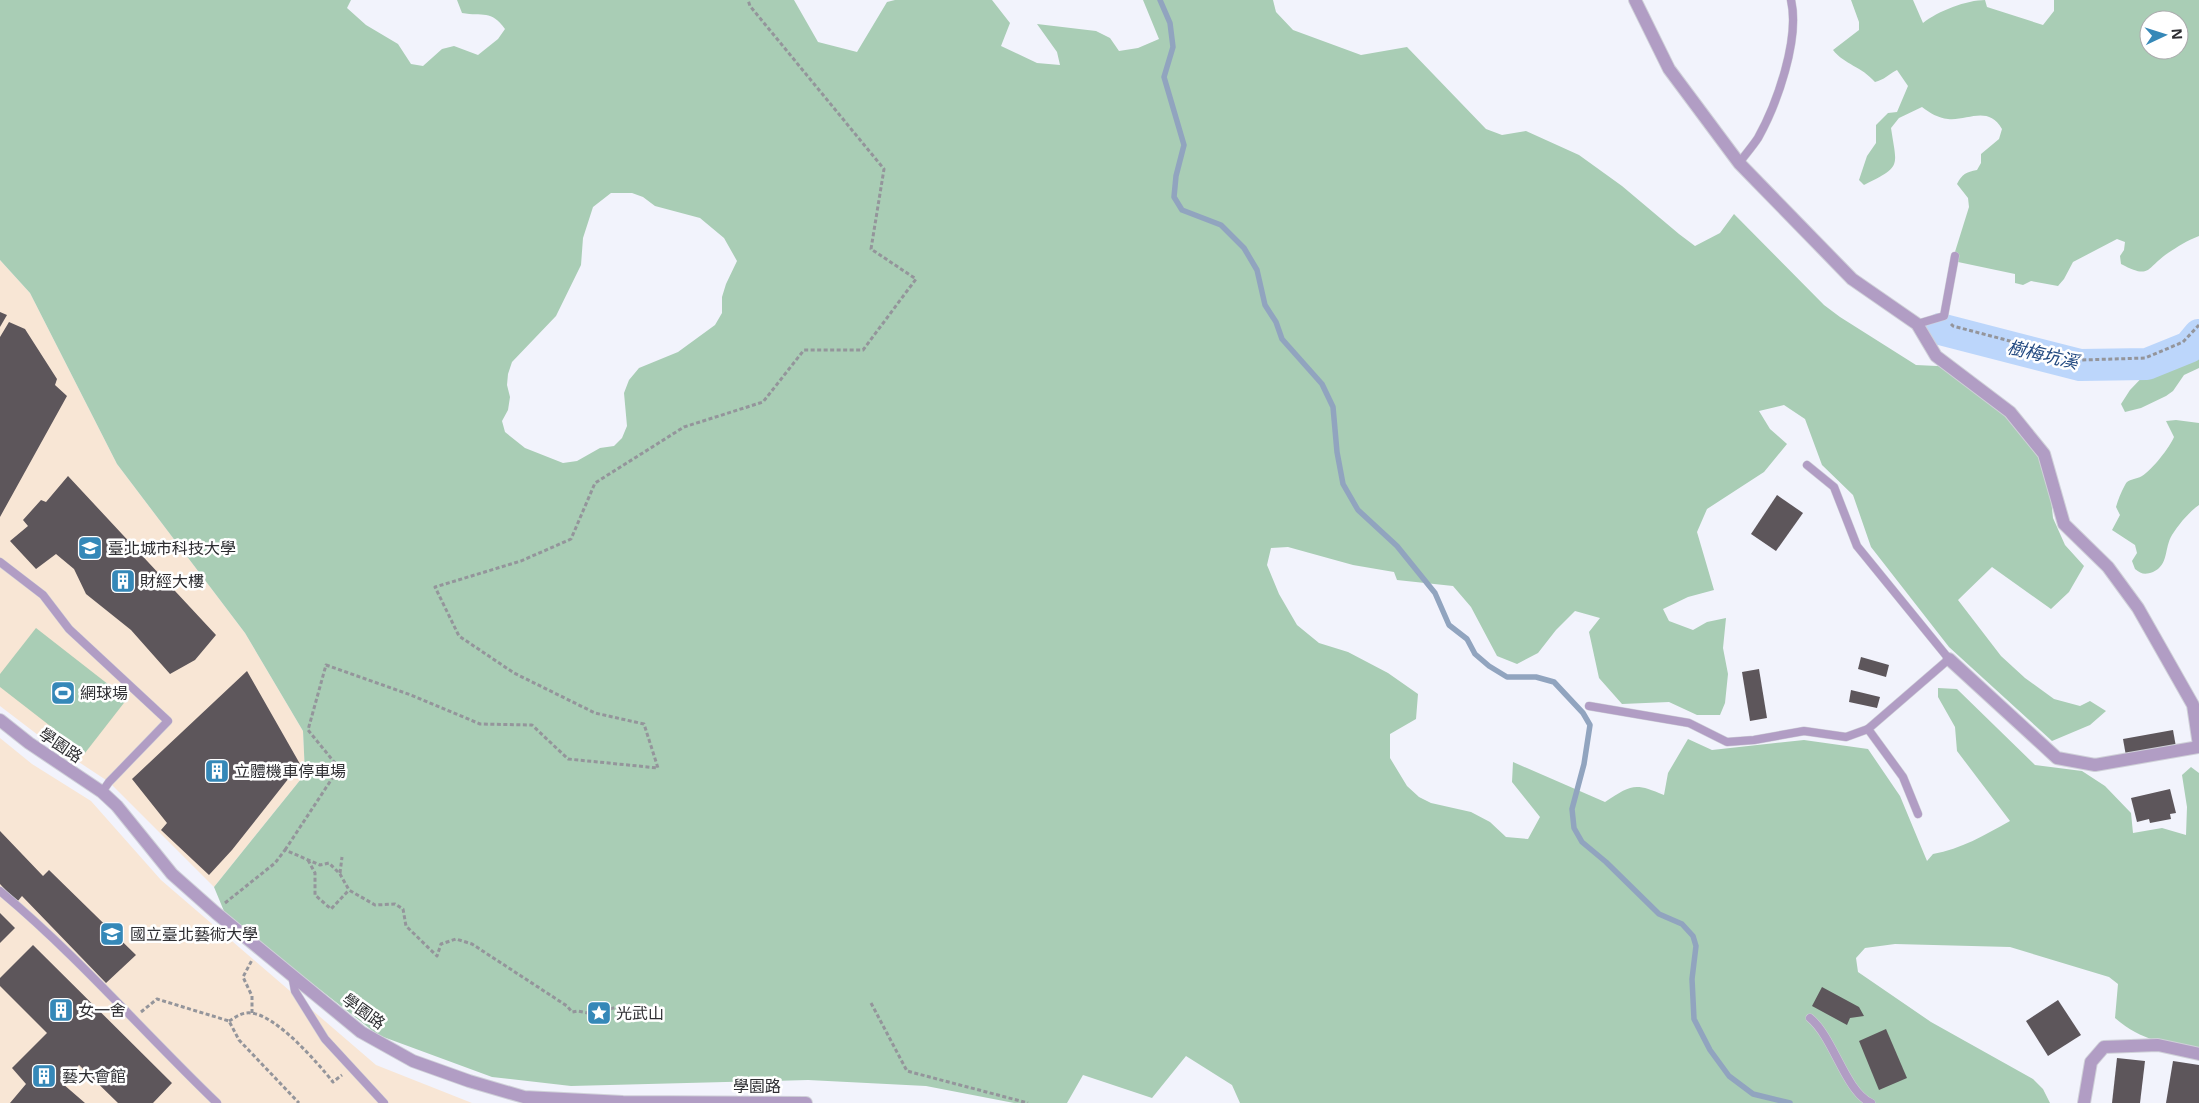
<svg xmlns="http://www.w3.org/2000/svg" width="2199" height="1103" viewBox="0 0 2199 1103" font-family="'Open Sans','Noto Sans TC',sans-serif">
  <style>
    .education { fill: #f8e6d5 }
    .green { fill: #a9cdb5; fill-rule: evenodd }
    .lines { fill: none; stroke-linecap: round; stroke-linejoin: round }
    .stream { stroke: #91a4bf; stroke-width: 5.5 }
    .river { stroke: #bcd6fb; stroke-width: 32 }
    .building { fill: #5d565b }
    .lane-casing { stroke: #cfd0d8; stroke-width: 9 }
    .street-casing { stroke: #cfd0d8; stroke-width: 14 }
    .path { stroke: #94959b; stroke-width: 3; stroke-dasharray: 4 2.5; stroke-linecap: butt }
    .lane { stroke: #b19dc4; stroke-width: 8 }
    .street { stroke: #b19dc4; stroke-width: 12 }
    .labels { text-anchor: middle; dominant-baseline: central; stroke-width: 5; stroke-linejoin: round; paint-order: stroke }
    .poi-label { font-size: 16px; fill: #2e2e32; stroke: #fff; text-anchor: start }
    .street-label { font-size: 16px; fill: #2e2e32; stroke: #fff }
    .water-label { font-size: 18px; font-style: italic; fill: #224980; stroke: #fff }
  </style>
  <rect width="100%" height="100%" fill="#f2f3fc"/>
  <g class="education">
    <polygon points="0,260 30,293 117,464 245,633 303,731 305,774 214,887 109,782 38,735 0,706"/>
    <polygon points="0,738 32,764 91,801 161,880 376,1065 472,1103 0,1103"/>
  </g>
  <g class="green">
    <path d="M 0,0 L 351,0 L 347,8 L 366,25 L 398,44 L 411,64 L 423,66 L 442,49 L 454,46 L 478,55 L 498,39 L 505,29 C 491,9 483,17 462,13 L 457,0 L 794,0 L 818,42 L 857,52 L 887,2 L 895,0 L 992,0 L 1010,23 L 1001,46 L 1037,63 L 1060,65 L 1057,52 L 1037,24 L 1096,31 L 1110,38 L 1119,51 L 1138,48 L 1159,39 L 1143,0 L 1273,0 L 1276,12 L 1293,30 L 1361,55 L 1407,47 L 1486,129 L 1502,135 L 1526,131 L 1579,155 L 1622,186 L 1679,234 L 1695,246 L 1720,233 L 1734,214 L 1824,305 L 1840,317 L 1916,365 L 1958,367 L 2006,403 L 2040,439 L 2046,452 L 2053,518 L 2065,545 L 2084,566 L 2069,592 L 2051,609 L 1992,567 L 1958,600 L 2001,656 L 2025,678 L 2054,699 L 2080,706 L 2090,701 L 2106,711 L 2090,725 L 2052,741 L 1949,647 L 1871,547 L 1853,495 L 1822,465 L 1805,419 L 1784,405 L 1759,411 L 1770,429 L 1787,444 L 1764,472 L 1707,509 L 1697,532 L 1714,590 L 1688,597 L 1663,609 L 1669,621 L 1693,630 L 1707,622 L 1726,618 L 1723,648 L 1728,674 L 1725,703 L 1720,715 L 1697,715 L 1669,702 L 1622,704 L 1599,678 L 1589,632 L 1600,618 L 1575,611 L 1556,630 L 1538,653 L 1517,664 L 1497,656 L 1471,607 L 1453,586 L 1397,580 L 1394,572 L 1353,565 L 1288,547 L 1271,548 L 1267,565 L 1279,594 L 1297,625 L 1319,643 L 1348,652 L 1388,673 L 1418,694 L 1416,719 L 1390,734 L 1390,758 L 1407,786 L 1419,797 L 1431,803 L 1471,812 L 1490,822 L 1506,837 L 1528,839 L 1540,817 L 1512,782 L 1513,762 L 1605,802 C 1631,785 1634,782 1664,795 L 1668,773 L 1688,739 L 1712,750 L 1804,740 L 1868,749 L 1900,796 L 1927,861 L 1933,854 C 1961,849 1985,835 2010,821 L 1957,751 L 1955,727 L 1938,697 L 1938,688 L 1957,689 L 2035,765 L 2082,771 L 2105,786 L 2131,813 L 2133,833 L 2162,828 L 2186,835 L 2187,807 L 2182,775 L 2191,767 L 2199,773 L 2199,1050 C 2164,1042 2143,1042 2115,1018 L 2118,984 L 2109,977 L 2010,947 L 1895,944 L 1865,948 L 1856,958 L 1858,972 L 1931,1022 L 2033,1079 L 2043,1089 L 2050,1103 L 1240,1103 L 1232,1085 L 1186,1056 L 1152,1098 L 1083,1075 L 1067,1103 L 1014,1103 L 926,1086 L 808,1080 L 571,1086 L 492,1077 L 378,1035 L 226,916 L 214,887 L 305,774 L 303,731 L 245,633 L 117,464 L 30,293 L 0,260 ZM 611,193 L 632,193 L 643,197 L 655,206 L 700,218 L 724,238 L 737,261 L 726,284 L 722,297 L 722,313 L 715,325 L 678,352 L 639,368 L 629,380 L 624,393 L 627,426 L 622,438 L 614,446 L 600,448 L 577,461 L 563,463 L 525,448 L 505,432 L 502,421 L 508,410 L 510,397 L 507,385 L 508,374 L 512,362 L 556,316 L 581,265 L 583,238 L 593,207 Z"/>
    <path d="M 1851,0 L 1913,0 L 1923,23 C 1938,11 1967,0 1985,0 L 1987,7 L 2043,25 L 2054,11 L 2054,0 L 2199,0 L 2199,236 C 2188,240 2177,247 2168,253 C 2146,268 2151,280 2121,264 L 2120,256 L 2124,250 L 2125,242 L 2117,239 L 2073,262 L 2064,279 L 2058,286 L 2031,281 L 2023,285 L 2015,283 L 2015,274 L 1958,262 L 1954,255 L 1969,207 L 1968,198 L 1957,184 C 1962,174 1966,172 1977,170 L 1981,163 L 1981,154 L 1999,139 L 2002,129 C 1988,105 1968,121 1948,119 C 1938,118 1930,113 1922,107 L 1899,118 L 1891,128 C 1897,168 1902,166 1864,185 L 1859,180 L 1867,156 L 1876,143 L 1876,125 L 1888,113 L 1897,112 L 1908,86 L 1897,70 C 1889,74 1884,80 1875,82 C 1861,66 1845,65 1833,50 L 1859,30 L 1859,22 ZM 2149,20 L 2179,20 L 2179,50 L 2149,50 Z"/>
    <polygon points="2199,340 2199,368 2184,375 2173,391 2166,396 2141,408 2125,412 2121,404 2130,390 2153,366 2183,352"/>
    <path d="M 2176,420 L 2199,423 L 2199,505 C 2189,512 2179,524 2172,535 C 2164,548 2169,565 2153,572 C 2145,575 2141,574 2135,569 L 2132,561 L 2137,553 L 2135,545 L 2112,530 L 2120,515 L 2116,507 C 2118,500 2121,492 2125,485 C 2128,478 2136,480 2142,476 C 2152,470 2170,447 2174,437 L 2166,421 Z"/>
    <polygon points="36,628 127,699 85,753 0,687 0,674"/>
  </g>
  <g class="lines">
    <polyline class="stream" points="1160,0 1170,23 1173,47 1164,77 1184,145 1176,176 1174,197 1182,210 1221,225 1244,248 1257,270 1265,305 1276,322 1282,339 1322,384 1333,407 1337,452 1343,484 1358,510 1397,546 1435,593 1449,625 1467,639 1475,654 1489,666 1507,677 1536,677 1554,682 1583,713 1590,725 1584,764 1572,809 1574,828 1582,842 1606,862 1659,914 1682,924 1693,936 1696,946 1692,979 1694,1019 1710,1050 1729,1076 1753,1094 1790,1103"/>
    <polyline class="river" points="1940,329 2080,365 2147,364 2189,347 2199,335"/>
  </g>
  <g class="building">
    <polygon points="0,312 7,315 0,327"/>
    <polygon points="9,322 25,329 57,379 55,385 67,396 0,517 0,337"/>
    <polygon points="68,476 216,635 195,660 170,674 131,630 86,594 74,569 56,554 36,569 10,541 28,526 23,520 41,500 46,502"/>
    <polygon points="1777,495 1803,513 1776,551 1751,534"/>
    <polygon points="1861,657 1889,665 1886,677 1858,669"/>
    <polygon points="1759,669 1767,718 1750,721 1742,672"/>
    <polygon points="247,671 300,764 232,850 209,875 161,830 167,823 132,779"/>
    <polygon points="1851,690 1880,697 1877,708 1849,702"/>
    <polygon points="2173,730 2176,747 2126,756 2123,739"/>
    <polygon points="2170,789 2176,813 2170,814 2171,819 2150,823 2149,819 2137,822 2131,798"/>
    <polygon points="0,831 43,876 49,870 136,955 106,983 22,896 17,902 0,884"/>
    <polygon points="0,913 15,928 0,943"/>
    <polygon points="33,945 172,1083 153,1103 118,1103 79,1065 63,1084 85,1103 10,1103 26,1084 12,1068 47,1033 0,986 0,978"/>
    <polygon points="1822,987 1859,1007 1864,1016 1850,1018 1847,1025 1812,1006"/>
    <polygon points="2058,1000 2081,1035 2048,1056 2026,1021"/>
    <polygon points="1886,1029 1907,1078 1879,1090 1859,1041"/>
    <polygon points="2117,1058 2145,1061 2140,1103 2112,1103"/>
    <polygon points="2173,1061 2199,1065 2199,1103 2166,1103"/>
  </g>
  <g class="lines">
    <defs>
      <g id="lane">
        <path d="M 1739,163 C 1745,155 1752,147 1758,138 C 1777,104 1800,39 1791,0"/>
        <polyline points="1917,324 1944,316 1955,256"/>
        <polyline points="0,562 43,595 69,629 168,721 109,782 102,792"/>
        <polyline points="1589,706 1689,723 1727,742 1754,740 1804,731 1846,737 1868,729 1949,659 1857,546 1834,487 1807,465"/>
        <polyline points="1868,729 1903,777 1918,814"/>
        <path d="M 0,891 C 78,956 144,1033 217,1103"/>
        <polyline points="292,975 295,991 325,1039 384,1103"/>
        <path d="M 1810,1018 C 1834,1038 1845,1091 1871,1103"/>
      </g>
      <g id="street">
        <polyline points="1635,0 1669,69 1739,163 1852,279 1917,324 1936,356 2010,412 2044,454 2064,524 2108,567 2138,608 2193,705 2199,745"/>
        <polyline points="1949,659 2057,758 2095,765 2199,747"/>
        <polyline points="0,720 29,743 102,792 117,806 172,874 216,913 361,1032 413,1061 469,1081 524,1097 623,1102 806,1103"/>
        <polyline points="2084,1103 2091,1062 2104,1047 2158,1045 2199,1054"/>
      </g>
    </defs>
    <use href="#lane" class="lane-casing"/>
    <use href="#street" class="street-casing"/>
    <g class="path">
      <polyline points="1951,324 1953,326 2082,360 2145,358 2183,342 2199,325"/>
      <polyline points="285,850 339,768 308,730 326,665 411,695 480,724 532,725 568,759 658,768 644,724 595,713 514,673 459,636 435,587 521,561 571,539 595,483 684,427 763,402 804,350 863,350 916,279 871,249 884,169 750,6 748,0"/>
      <polyline points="308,860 315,873 315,895 331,909 349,890"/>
      <polyline points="340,873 342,857"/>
      <polyline points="225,903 275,863 285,850 320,865 329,863 340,874 349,890 375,905 395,904 403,909 406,926 437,956 441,944 456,939 472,944 567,1006 572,1012 578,1011 593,1014 617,1007"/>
      <polyline points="871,1003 907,1071 1028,1103"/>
      <polyline points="141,1012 157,999 229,1021 239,1040 299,1103"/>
      <polyline points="252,1013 252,996 243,977 252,960"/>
      <path d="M 229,1021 C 236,1017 242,1012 251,1013 C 276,1015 317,1062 333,1082 L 342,1075"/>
    </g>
    <use href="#lane" class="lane"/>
    <use href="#street" class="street"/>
  </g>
  <defs>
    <symbol id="university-square" viewBox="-11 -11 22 22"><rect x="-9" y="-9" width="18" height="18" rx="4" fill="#3588b8" stroke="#fff"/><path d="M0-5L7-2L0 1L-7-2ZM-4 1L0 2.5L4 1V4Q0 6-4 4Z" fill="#fff"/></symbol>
    <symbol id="building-square" viewBox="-11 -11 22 22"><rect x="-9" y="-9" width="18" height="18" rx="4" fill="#3588b8" stroke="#fff"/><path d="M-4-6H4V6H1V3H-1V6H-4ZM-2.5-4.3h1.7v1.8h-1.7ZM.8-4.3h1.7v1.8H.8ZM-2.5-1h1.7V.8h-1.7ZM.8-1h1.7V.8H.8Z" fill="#fff"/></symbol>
    <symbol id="stadium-square" viewBox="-11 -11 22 22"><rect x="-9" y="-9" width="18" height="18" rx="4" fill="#3588b8" stroke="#fff"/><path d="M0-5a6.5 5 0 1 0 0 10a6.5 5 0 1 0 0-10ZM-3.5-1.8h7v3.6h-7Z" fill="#fff"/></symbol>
    <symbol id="sight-square" viewBox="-11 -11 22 22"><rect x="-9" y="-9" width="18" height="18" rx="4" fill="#3588b8" stroke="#fff"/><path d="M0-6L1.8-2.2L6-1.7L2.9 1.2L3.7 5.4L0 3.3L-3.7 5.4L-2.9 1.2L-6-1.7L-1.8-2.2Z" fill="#fff"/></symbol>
  </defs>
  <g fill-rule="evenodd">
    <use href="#university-square" x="76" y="534" width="28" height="28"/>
    <use href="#building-square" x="109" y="567" width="28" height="28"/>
    <use href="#stadium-square" x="49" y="679" width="28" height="28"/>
    <use href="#building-square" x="203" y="757" width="28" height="28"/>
    <use href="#university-square" x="98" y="920" width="28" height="28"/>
    <use href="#building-square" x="47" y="996" width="28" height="28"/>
    <use href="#sight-square" x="585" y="999" width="28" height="28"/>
    <use href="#building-square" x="30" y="1062" width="28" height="28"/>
  </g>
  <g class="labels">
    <g class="poi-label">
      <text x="108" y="548">臺北城市科技大學</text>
      <text x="140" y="581">財經大樓</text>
      <text x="80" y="693">網球場</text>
      <text x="234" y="771">立體機車停車場</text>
      <text x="130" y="934">國立臺北藝術大學</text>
      <text x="78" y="1010">女一舍</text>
      <text x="616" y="1013">光武山</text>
      <text x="62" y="1076">藝大會館</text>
    </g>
    <g class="street-label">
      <text transform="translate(61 745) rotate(34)">學園路</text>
      <text transform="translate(364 1011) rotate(36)">學園路</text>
      <text x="757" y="1086">學園路</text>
    </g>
    <g class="water-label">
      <text transform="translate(2043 354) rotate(13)">樹梅坑溪</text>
    </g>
  </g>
  <g transform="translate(2164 35) rotate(86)"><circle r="24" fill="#ffffff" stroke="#ababad"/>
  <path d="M0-4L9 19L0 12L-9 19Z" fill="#3588b8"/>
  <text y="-8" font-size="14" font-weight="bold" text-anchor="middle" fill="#2e2e32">N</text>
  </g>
</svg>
